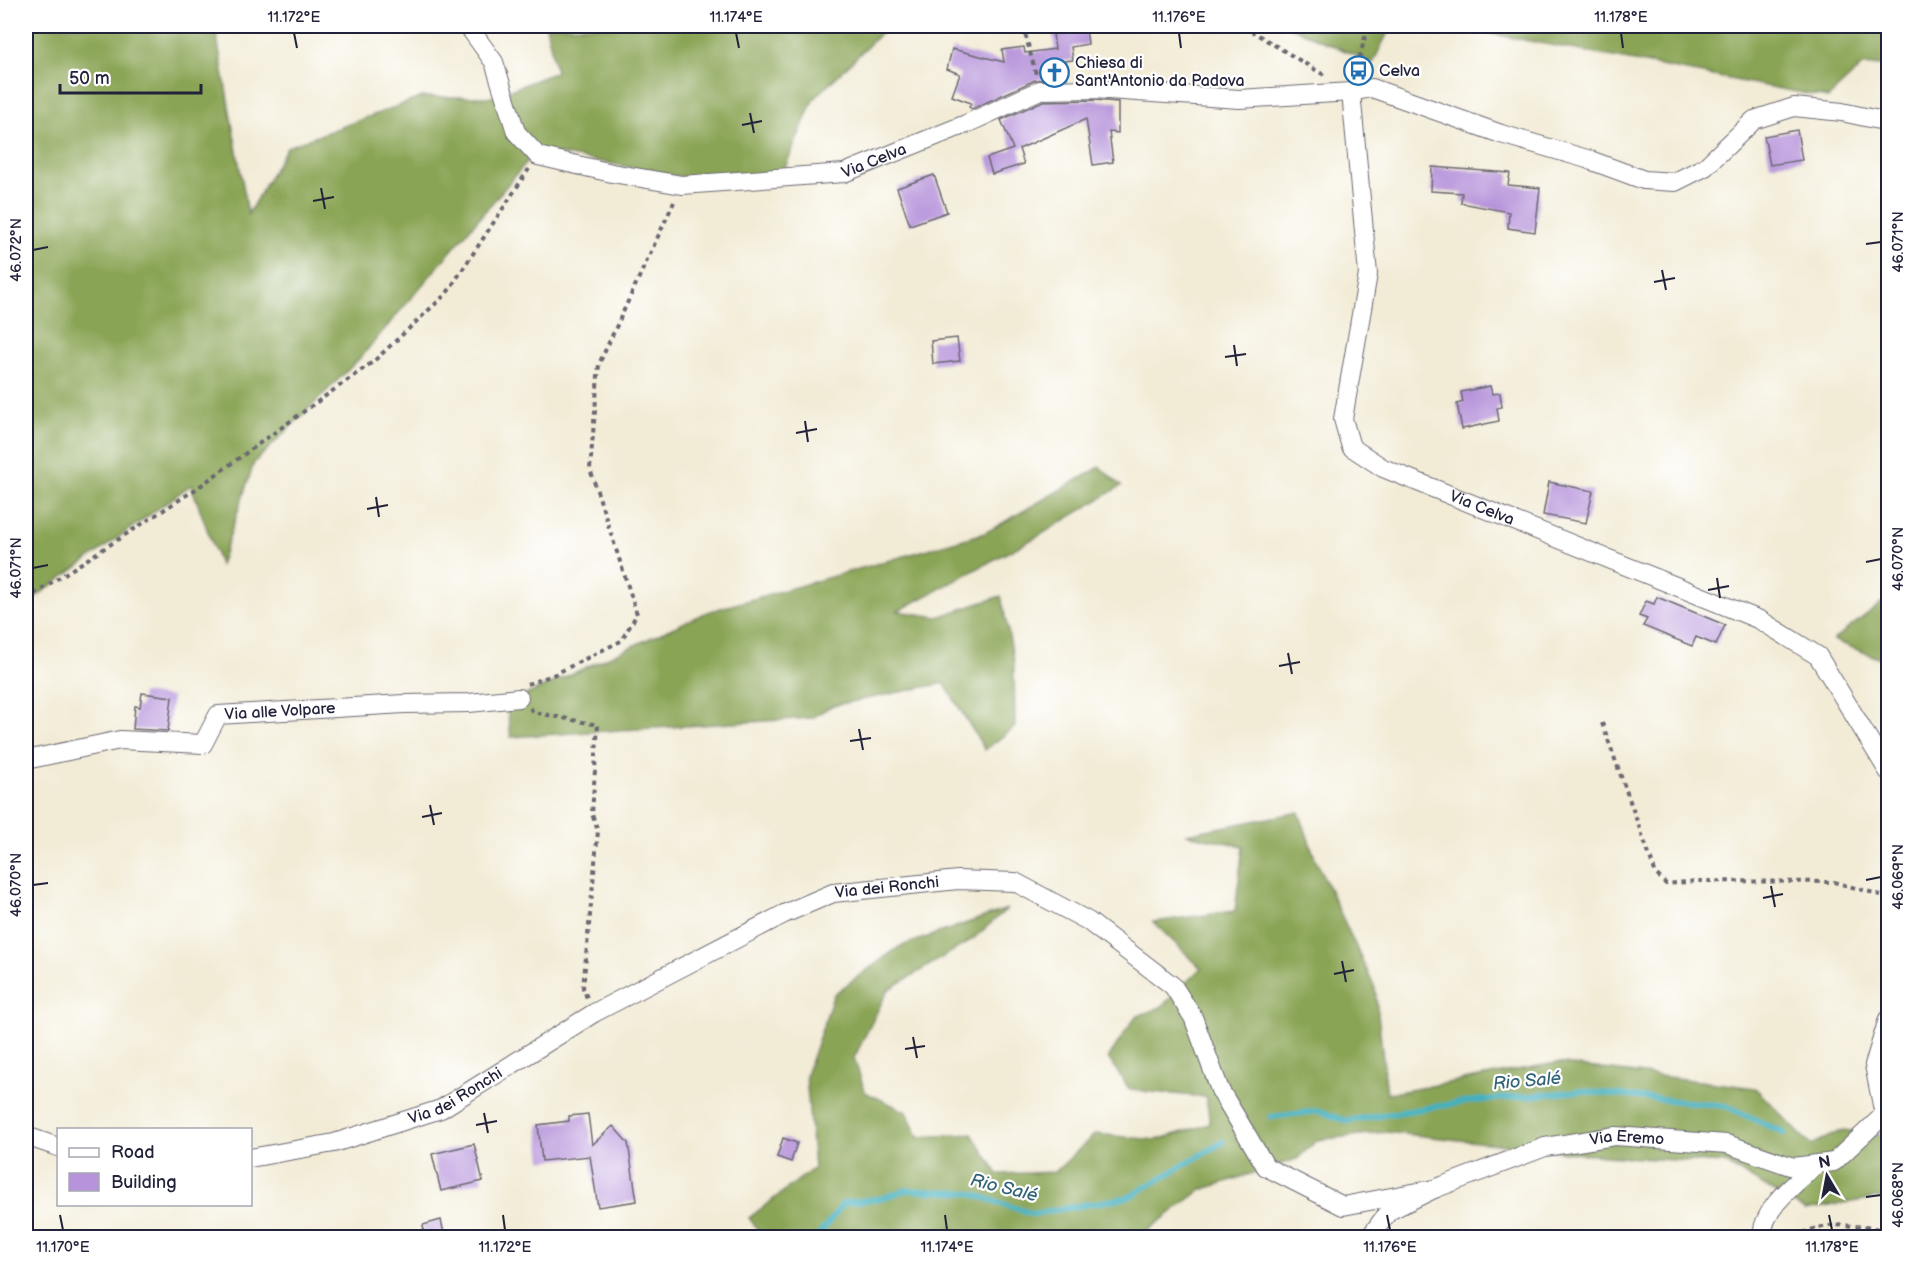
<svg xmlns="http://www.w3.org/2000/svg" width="1914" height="1263" viewBox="0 0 1914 1263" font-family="'Balsamiq Sans',sans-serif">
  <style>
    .forest { fill: #8aa455; stroke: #566348; stroke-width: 1.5 }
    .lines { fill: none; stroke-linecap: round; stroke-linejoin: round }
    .stream { stroke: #43b0c0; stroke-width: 6 }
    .building { fill: #b693da }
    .minor-casing { stroke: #6b6871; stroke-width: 20 }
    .path { stroke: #6b6871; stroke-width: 4; stroke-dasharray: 4.5 4.5; stroke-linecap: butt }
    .minor { stroke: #fff; stroke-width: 18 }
    .ticks { fill: none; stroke: #22223b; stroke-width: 2 }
    .labels { text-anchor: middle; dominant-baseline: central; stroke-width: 4.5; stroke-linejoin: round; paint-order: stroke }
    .poi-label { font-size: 16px; fill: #22223b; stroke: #fff; text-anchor: start }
    .street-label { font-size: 16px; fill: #22223b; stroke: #fff }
    .water-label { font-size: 18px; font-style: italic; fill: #316277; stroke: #fff }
    .neatline { fill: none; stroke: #22223b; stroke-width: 2 }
    .ticks-label { font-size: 15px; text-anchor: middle; fill: #22223b }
  </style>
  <rect width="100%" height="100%" fill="#fff"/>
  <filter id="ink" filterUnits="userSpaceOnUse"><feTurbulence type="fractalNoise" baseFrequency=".0167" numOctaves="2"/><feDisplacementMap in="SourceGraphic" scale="12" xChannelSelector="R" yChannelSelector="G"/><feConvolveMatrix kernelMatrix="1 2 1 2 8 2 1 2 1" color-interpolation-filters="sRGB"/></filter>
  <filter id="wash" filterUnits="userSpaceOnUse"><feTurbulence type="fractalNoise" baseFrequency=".008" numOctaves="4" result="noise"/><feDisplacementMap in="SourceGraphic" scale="24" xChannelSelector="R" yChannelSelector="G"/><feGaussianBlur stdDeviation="1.35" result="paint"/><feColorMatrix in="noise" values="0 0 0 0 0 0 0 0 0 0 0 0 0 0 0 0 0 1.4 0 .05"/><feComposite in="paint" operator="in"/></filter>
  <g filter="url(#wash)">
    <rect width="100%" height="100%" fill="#f2ebd5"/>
    <g class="forest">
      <polygon points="26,26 215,26 248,214 287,147 422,97 493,97 556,72 546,26 888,26 813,100 782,175 683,177 537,150 361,357 254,463 220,565 191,485 26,604"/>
      <polygon points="1288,26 1391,26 1373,63"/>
      <polygon points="1451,26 1888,26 1888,65 1862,66 1828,98"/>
      <polygon points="1100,467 1121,486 1040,535 898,611 938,617 1001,596 1014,661 1015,727 985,750 944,683 831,706 812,718 511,737 506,704 707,612 985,533"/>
      <polygon points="1888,598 1888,662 1833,640"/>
      <polygon points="1299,812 1315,858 1375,988 1387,1094 1556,1063 1755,1088 1811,1145 1843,1130 1888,1136 1888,1196 1805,1210 1725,1163 1603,1156 1386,1132 1317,1140 1297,1159 1201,1190 1139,1237 764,1238 749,1218 814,1168 806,1075 834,994 899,947 1007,909 973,939 888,990 854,1058 865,1092 907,1112 918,1137 972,1134 998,1174 1055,1172 1095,1134 1156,1140 1210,1124 1206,1097 1130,1090 1108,1058 1135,1017 1161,1007 1201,968 1153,922 1235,911 1243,846 1186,834"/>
    </g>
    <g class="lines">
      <g class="stream">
        <polyline points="1271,1117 1319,1111 1346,1121 1464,1102 1580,1091 1726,1106 1784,1133"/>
        <polyline points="1883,1157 1888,1159"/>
        <polyline points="816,1238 844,1203 883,1198 905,1190 970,1193 1033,1214 1129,1197 1223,1142"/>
      </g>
    </g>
    <g id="blocks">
      <g class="building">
        <polygon points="1086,29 1088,44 1071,47 1073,60 1064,61 1067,78 1035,80 972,109 969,107 971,103 952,96 960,74 947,69 952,49 1004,62 1002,50 1024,47 1025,53 1055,49 1053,34"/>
        <polygon points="1094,100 1118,102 1118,133 1109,132 1113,162 1093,165 1086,119 1019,149 1024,164 992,174 987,158 1013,149 1001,120 1043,101"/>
        <polygon points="1797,130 1802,160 1770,165 1764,136"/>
        <polygon points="1432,167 1510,173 1508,185 1540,188 1535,232 1508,228 1509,212 1461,203 1462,193 1431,191"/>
        <polygon points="934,175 947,212 910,225 897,188"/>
        <polygon points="957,338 960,361 933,364 931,341"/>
        <polygon points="1490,386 1492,394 1500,393 1502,407 1497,408 1499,421 1462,429 1457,404 1463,402 1461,392"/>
        <polygon points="1549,482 1593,491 1586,523 1543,515"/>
        <polygon points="1657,597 1725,625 1716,645 1696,637 1692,646 1643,626 1647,619 1639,616 1646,601 1654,604"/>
        <polygon points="142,693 172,697 168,731 133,729 135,706 140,707"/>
        <polygon points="588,1114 592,1145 613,1126 628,1143 637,1201 598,1207 590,1156 542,1161 538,1125 569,1121 569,1116"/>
        <polygon points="783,1138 797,1143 791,1162 777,1157"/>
        <polygon points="474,1144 483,1181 441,1191 432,1154"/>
        <polygon points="441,1220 445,1238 425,1238 423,1225"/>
      </g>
    </g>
  </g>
  <g filter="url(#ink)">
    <use href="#blocks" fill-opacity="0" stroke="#6b6871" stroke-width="1.5"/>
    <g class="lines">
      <defs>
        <g id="minor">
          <path id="s1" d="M 468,26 L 494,62 L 516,132 L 538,156 L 612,173 L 682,185 L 844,173 L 966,124 L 1040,90 L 1094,89 L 1239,99 L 1351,92 L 1372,88 L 1501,134 L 1587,159 L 1644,180 L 1675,182 L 1705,167 L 1754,120 L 1794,107 L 1842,112 L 1888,122"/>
          <path id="s2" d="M 1351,92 L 1368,274 L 1343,419 L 1351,447 L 1383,468 L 1760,620 L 1818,656 L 1888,771"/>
          <path id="s3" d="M 26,760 L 120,740 L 203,744 L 218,715 L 404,704 L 469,703 L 519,698"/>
          <polyline points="1884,1115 1874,1065 1888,1019"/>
          <polyline points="26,1136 58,1147"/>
          <path id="s4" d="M 250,1158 L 334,1143 L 441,1109 L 594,1013 L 784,914 L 833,893 L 958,880 L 1015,882 L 1088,921 L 1173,986 L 1193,1017 L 1220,1090 L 1266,1167 L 1343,1206 L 1434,1189"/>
          <path id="s5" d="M 1369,1238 L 1389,1211 L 1434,1189 L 1545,1147 L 1615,1136 L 1727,1144 L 1793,1167 L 1834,1162 L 1888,1111"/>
          <path d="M 1762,1238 C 1762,1207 1797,1183 1817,1164"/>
        </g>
      </defs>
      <use href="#minor" class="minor-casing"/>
      <g class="path">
        <polyline points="1023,26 1036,74"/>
        <polyline points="1243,26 1324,75"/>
        <polyline points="1355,75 1368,26"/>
        <polyline points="26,599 196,489 374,361 447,293 529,169"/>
        <polyline points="527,684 553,675 621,641 637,614 590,469 599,364 674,202"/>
        <polyline points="530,708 533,712 598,725 592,814 598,831 583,988 587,998"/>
        <polyline points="1602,723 1656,874 1666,884 1697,881 1834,882 1888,897"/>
        <path d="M 1795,1238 C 1822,1219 1857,1226 1888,1230"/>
      </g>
      <use href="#minor" class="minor"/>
    </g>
  </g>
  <path class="ticks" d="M 294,33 L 297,48M 736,33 L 739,48M 1179,33 L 1181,48M 1621,33 L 1623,48M 750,113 L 754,133M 742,125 L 762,121M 321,188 L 325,209M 313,201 L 334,197M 1866,244 L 1881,242M 33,250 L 48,247M 1662,270 L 1666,290M 1654,282 L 1675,278M 1234,345 L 1237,366M 1225,357 L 1246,354M 805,421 L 808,442M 796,433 L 817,429M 376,497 L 379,517M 367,509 L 388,505M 1866,562 L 1881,559M 33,568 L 48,565M 1717,578 L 1720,598M 1708,590 L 1729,586M 1288,653 L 1292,674M 1279,666 L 1300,662M 859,729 L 863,750M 850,741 L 871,738M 430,805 L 434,825M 422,817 L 442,813M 1866,880 L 1881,877M 33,885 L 48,883M 1771,886 L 1775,907M 1763,898 L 1783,894M 1342,961 L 1346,982M 1334,974 L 1354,970M 913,1037 L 917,1058M 905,1049 L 925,1046M 484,1113 L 488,1133M 476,1125 L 497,1121M 1866,1197 L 1881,1195M 60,1215 L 63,1230M 503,1215 L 505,1230M 945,1215 L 947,1230M 1387,1215 L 1390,1230M 1829,1215 L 1832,1230"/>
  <defs>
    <symbol id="bus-ring" viewBox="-11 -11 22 22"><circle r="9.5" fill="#fff" stroke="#1f6fb2" stroke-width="1.5"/><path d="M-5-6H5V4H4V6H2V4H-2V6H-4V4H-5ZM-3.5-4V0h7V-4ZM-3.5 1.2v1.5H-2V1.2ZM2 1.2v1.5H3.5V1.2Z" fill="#1f6fb2"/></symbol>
    <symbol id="church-ring" viewBox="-11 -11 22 22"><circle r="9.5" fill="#fff" stroke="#1f6fb2" stroke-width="1.5"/><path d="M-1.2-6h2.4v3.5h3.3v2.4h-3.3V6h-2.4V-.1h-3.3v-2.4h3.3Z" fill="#1f6fb2"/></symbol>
  </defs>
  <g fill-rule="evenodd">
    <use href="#bus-ring" x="1342" y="54" width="33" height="33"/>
    <use href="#church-ring" x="1038" y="56" width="33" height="33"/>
  </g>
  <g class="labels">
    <g class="poi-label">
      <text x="1075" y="63">Chiesa di<tspan x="1075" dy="18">Sant'Antonio da Padova</tspan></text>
      <text x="1379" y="71">Celva</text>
    </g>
    <g class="street-label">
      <text stroke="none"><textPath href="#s1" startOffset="492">Via Celva</textPath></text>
      <text stroke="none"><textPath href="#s2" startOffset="504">Via Celva</textPath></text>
      <text stroke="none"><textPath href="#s3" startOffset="274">Via alle Volpare</textPath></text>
      <text stroke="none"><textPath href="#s4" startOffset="700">Via dei Ronchi</textPath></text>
      <text stroke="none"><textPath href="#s4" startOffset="216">Via dei Ronchi</textPath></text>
      <text stroke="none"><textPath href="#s5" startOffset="285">Via Eremo</textPath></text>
    </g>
    <g class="water-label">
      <text transform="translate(1527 1081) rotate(-5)">Rio Salé</text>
      <text transform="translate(1004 1188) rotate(14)">Rio Salé</text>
    </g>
  </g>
  <rect width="1914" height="1263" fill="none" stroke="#fff" stroke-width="66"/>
  <rect x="57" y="1128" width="195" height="78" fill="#ffffff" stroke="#a7a7b1" stroke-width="1.5"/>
  <rect x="69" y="1148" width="30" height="9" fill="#ffffff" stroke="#a7a7b1" stroke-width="1.5"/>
  <text x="111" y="1158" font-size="18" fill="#22223b">Road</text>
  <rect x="69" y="1173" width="30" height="18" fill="#b693da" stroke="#a7a7b1" stroke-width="1.5"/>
  <text x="111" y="1188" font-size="18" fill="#22223b">Building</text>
  <g transform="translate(1827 1176) rotate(350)" stroke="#ffffff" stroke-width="4.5" paint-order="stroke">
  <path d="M0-4.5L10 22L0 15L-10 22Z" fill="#22223b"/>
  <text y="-9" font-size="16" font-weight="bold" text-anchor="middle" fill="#22223b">N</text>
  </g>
  <path d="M60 84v9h141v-9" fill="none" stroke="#22223b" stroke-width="3"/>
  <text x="69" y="84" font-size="18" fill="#22223b" stroke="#ffffff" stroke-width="4.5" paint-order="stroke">50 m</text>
  <rect x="33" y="33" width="1848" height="1197" class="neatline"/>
  <g class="ticks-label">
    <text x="294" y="22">11.172°E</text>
    <text x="736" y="22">11.174°E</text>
    <text x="1179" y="22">11.176°E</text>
    <text x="1621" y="22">11.178°E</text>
    <text transform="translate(1898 242) rotate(-90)" y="5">46.071°N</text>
    <text transform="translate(16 250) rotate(-90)" y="5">46.072°N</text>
    <text transform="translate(1898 559) rotate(-90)" y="5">46.070°N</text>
    <text transform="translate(16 568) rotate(-90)" y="5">46.071°N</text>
    <text transform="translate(1898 877) rotate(-90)" y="5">46.069°N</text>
    <text transform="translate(16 885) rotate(-90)" y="5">46.070°N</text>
    <text transform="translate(1898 1195) rotate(-90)" y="5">46.068°N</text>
    <text x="63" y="1252">11.170°E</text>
    <text x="505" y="1252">11.172°E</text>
    <text x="947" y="1252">11.174°E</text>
    <text x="1390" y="1252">11.176°E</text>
    <text x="1832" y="1252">11.178°E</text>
  </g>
</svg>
